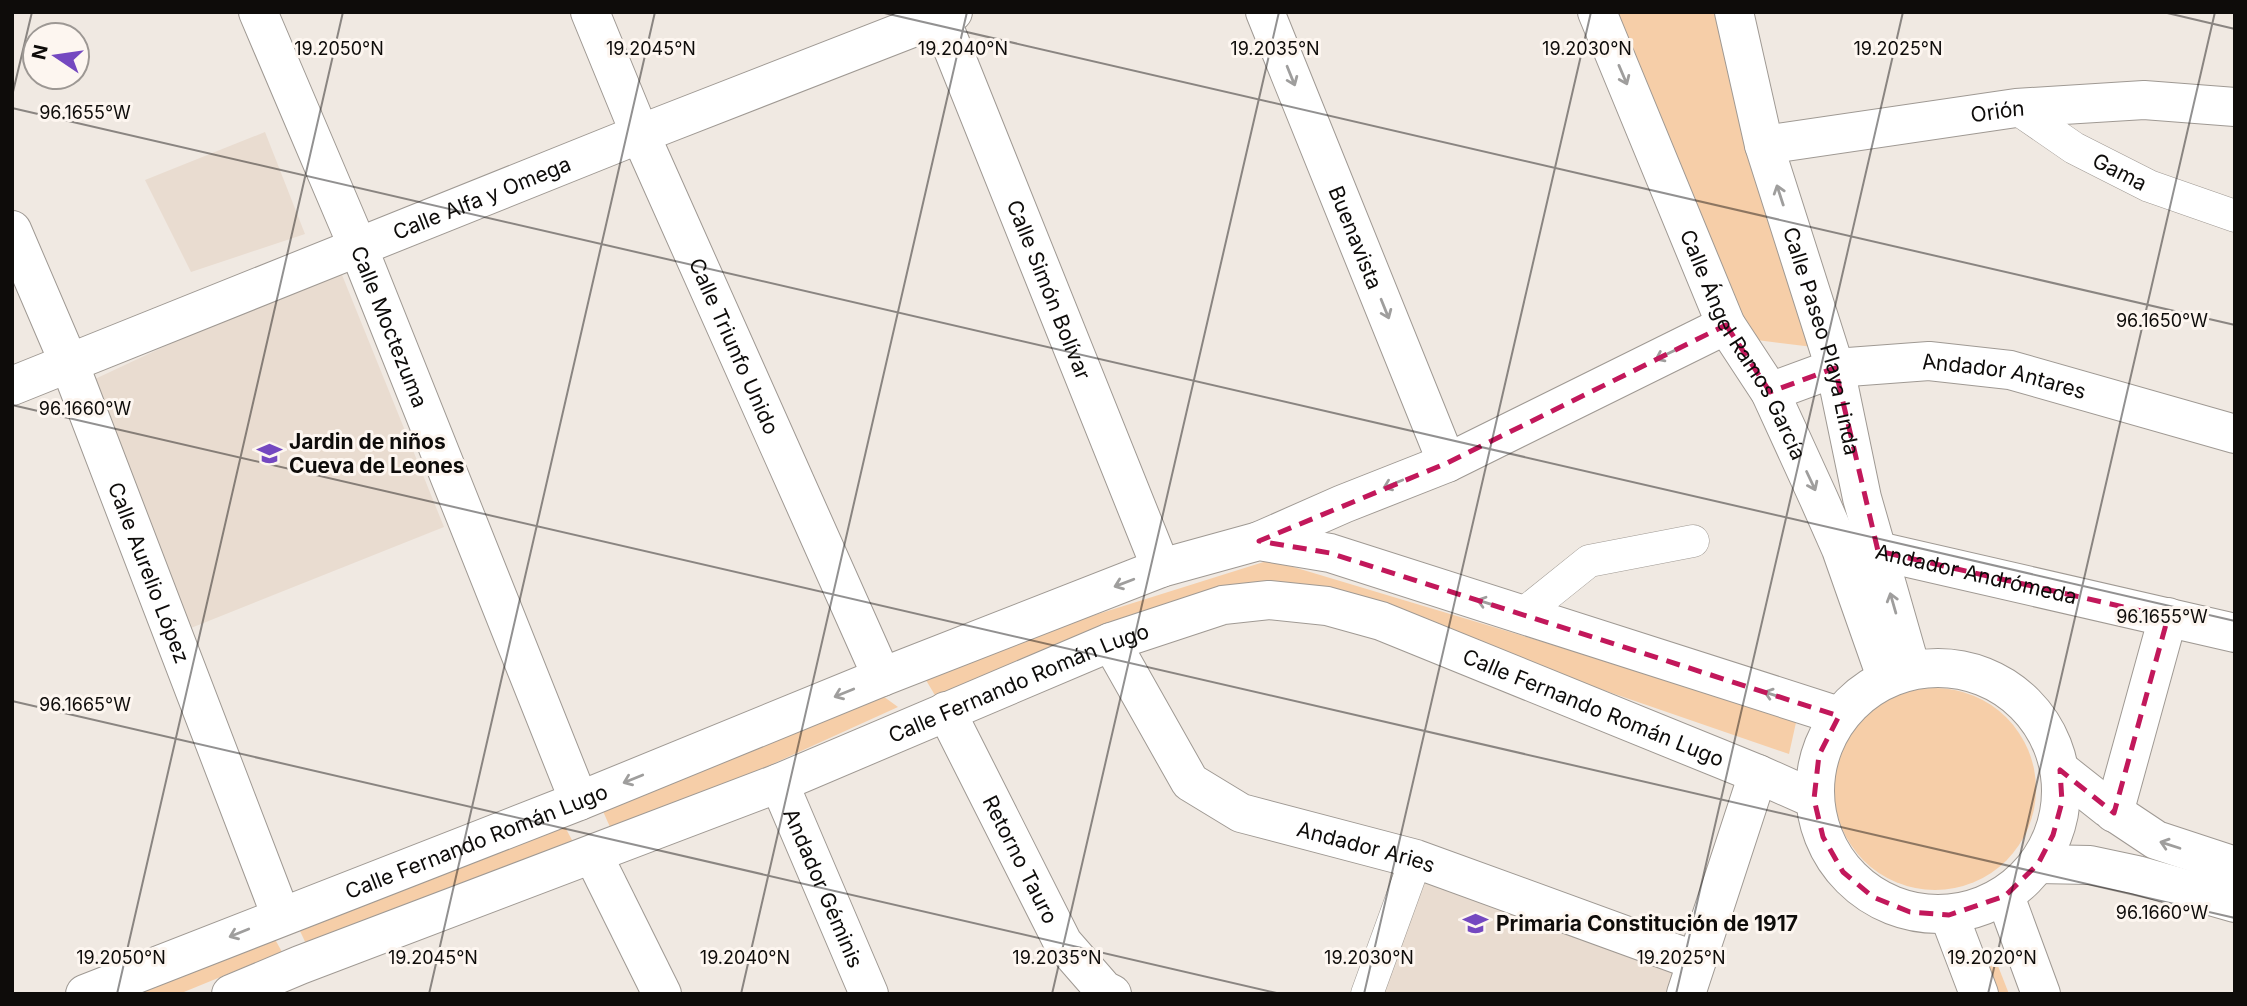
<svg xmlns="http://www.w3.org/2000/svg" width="2247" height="1006" viewBox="0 0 2247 1006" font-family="Inter,sans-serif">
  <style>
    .built { fill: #e9dcd0 }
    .green { fill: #f6cea8 }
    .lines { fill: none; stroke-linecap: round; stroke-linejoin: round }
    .pedestrian-casing { stroke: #9f9993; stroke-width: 33 }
    .minor-casing { stroke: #9f9993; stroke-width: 40 }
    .tertiary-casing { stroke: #9f9993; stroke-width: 40 }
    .pedestrian { stroke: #fff; stroke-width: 32 }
    .minor { stroke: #fff; stroke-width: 38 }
    .tertiary { stroke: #fff; stroke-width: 38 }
    .oneway { stroke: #9f9e9d }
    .marked { fill: none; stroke: #c2185b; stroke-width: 5; stroke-dasharray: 14 9; stroke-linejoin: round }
    .ticks { fill: none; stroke: #0e0c0a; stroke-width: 2; stroke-opacity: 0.45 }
    .labels { text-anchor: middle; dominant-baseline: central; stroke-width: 6; stroke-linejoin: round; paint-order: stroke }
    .street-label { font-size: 21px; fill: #0e0c0a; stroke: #fdf6f0 }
    .poi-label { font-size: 21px; font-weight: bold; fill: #0e0c0a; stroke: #fdf6f0; text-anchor: start }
    .ticks-label { font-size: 18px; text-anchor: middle; fill: #0e0c0a; stroke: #fdf6f0; stroke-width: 6; stroke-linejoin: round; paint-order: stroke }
  </style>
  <rect width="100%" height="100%" fill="#f0e9e2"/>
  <g class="built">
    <polygon points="265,132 305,234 191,272 145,180"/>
    <polygon points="338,265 444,527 191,628 95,379"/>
    <polygon points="1417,878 1687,968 1677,994 1375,994"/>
  </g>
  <g class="green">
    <polygon points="1616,12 1715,12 1813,347 1749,339"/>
    <polygon points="1270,560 1797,718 1789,754 1289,582 936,697 920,670"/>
    <circle cx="1935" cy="789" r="101"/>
    <polygon points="876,691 898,707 614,836 602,809"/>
    <polygon points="564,825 573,842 308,948 300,931"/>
    <polygon points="271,932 282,952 179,994 112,994"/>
    <polygon points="1991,948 2009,994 1992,994 1977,955"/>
  </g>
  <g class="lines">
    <defs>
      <g id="pedestrian">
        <path id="s1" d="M 2016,108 L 2074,148 L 2149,186 L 2235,216"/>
        <polyline points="1523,614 1589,561 1693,541"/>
        <polyline points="1367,994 1416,859"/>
      </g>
      <g id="minor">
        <path id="s2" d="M 258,12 L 358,247 L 579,801"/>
        <path id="s3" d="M 590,12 L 640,134 L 882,677"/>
        <path id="s4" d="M 938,12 L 1161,568"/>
        <path id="s5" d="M 1265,12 L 1447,463"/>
        <path id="s6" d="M 1597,12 L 1726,325 L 1770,392 L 1818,497 L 1841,549 L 1886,677"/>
        <path id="s7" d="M 1734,12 L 1764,145 L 1835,368 L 1862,498 L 1911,669"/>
        <path id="s8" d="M 1764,145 L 2016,108 L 2144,100 L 2235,107"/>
        <path id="s9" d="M 12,230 L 69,363 L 281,916"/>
        <path id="s10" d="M 12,386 L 640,134 L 953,12"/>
        <path id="s11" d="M 1770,392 L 1835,368 L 1929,361 L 2010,370 L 2235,434"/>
        <polyline points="1259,541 1343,504 1447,463 1726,325"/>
        <path id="s12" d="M 1857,550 L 1878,551 L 2235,633"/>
        <path id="s13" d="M 1111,642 L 1190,782 L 1241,813 L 1416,859 L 1696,961"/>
        <path id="s14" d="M 946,711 L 1063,943 L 1104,990 L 1112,994"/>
        <path id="s15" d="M 779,783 L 869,994"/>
        <polyline points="2114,813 2168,617"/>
        <polyline points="593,855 662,994"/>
        <polyline points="1686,994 1758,774"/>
      </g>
      <g id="tertiary">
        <circle cx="1938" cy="791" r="123"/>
        <polyline points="2060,770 2108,808 2156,840 2235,866"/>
        <polyline points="2038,864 2090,865 2137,875 2235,903"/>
        <polyline points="2005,896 2041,994"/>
        <polyline points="1949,915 1979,994"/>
        <path id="s16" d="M 85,994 L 579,801 L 882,677 L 1161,568 L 1259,541 L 1330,553 L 1839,716"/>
        <path id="s17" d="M 231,994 L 300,965 L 779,783 L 1111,642 L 1223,605 L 1269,600 L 1327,606 L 1381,621 L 1758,774 L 1814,799"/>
      </g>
    </defs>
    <use href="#pedestrian" class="pedestrian-casing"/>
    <use href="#minor" class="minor-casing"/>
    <use href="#tertiary" class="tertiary-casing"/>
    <use href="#pedestrian" class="pedestrian"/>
    <use href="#minor" class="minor"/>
    <use href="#tertiary" class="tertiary"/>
  </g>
  <defs><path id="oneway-shaft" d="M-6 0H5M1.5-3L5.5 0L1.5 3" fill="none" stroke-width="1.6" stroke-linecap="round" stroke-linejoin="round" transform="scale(1.75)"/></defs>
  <g class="oneway">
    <use href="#oneway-shaft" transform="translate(1623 75) rotate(67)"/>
    <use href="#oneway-shaft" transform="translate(1291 76) rotate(68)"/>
    <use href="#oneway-shaft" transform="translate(1780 195) rotate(-108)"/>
    <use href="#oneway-shaft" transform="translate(1385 309) rotate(68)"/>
    <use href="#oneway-shaft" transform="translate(1665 355) rotate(154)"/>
    <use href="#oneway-shaft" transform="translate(1811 481) rotate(65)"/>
    <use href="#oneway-shaft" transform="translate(1393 484) rotate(158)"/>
    <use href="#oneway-shaft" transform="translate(1124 583) rotate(159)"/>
    <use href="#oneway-shaft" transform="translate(1487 603) rotate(-163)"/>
    <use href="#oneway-shaft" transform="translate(1893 603) rotate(-106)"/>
    <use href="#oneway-shaft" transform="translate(844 693) rotate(158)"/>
    <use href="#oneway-shaft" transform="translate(1774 695) rotate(-162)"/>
    <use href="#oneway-shaft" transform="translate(633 779) rotate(158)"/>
    <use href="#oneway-shaft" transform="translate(2170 845) rotate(-162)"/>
    <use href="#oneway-shaft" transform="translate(239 933) rotate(158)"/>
  </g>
  <path class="marked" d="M 1726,325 L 1770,392 L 1835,368 L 1878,551 L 2168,617 L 2114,813 L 2060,770 L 2062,802 L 2053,835 L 2038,864 L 2005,896 L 1949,915 L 1910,912 L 1873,897 L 1843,872 L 1823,837 L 1814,799 L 1819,755 L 1839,716 L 1330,553 L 1259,541 L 1447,463 Z"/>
  <path class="ticks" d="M 880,12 L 2235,325M 2163,12 L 2235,29M 12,96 L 32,12M 12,108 L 2235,621M 12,405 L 2235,918M 12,701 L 1281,994M 117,994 L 343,12M 429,994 L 655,12M 741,994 L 967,12M 1052,994 L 1279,12M 1364,994 L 1591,12M 1676,994 L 1903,12M 1988,994 L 2215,12"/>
  <defs>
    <symbol id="school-bare" viewBox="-9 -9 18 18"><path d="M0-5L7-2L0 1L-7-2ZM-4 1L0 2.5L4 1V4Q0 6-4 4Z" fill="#7448c0" stroke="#fdf6f0" stroke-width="2.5" paint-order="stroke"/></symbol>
  </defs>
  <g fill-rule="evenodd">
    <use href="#school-bare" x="252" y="436" width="35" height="35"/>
    <use href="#school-bare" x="1458" y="906" width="35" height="35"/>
  </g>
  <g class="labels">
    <g class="street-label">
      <text stroke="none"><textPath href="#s8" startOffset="236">Orión</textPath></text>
      <text stroke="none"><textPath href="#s1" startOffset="122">Gama</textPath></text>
      <text stroke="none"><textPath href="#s10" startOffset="506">Calle Alfa y Omega</textPath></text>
      <text stroke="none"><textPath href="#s5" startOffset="243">Buenavista</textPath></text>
      <text stroke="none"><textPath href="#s4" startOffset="299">Calle Simón Bolívar</textPath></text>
      <text stroke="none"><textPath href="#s2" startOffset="341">Calle Moctezuma</textPath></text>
      <text stroke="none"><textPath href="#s7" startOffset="341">Calle Paseo Playa Linda</textPath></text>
      <text stroke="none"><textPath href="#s6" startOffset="364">Calle Ángel Ramos García</textPath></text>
      <text stroke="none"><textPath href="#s3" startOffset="364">Calle Triunfo Unido</textPath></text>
      <text stroke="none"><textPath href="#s11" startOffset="240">Andador Antares</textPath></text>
      <text stroke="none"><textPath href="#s9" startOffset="369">Calle Aurelio López</textPath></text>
      <text stroke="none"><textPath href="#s12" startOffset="122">Andador Andrómeda</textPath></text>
      <text stroke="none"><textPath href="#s17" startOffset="847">Calle Fernando Román Lugo</textPath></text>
      <text stroke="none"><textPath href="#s17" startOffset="1456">Calle Fernando Román Lugo</textPath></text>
      <text stroke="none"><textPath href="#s16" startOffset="420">Calle Fernando Román Lugo</textPath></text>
      <text stroke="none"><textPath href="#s13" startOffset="350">Andador Aries</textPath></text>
      <text stroke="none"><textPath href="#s14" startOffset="166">Retorno Tauro</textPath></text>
      <text stroke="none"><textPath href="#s15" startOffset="114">Andador Géminis</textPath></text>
    </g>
    <g class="poi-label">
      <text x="289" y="441">Jardin de niños<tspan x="289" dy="24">Cueva de Leones</tspan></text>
      <text x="1496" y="923">Primaria Constitución de 1917</text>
    </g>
  </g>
  <g class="ticks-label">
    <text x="339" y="55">19.2050°N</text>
    <text x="651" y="55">19.2045°N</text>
    <text x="963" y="55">19.2040°N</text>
    <text x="1275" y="55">19.2035°N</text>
    <text x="1587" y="55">19.2030°N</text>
    <text x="1898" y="55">19.2025°N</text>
    <text x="85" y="119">96.1655°W</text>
    <text x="2162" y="327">96.1650°W</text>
    <text x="85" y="415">96.1660°W</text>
    <text x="2162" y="623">96.1655°W</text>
    <text x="85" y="711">96.1665°W</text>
    <text x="2162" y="919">96.1660°W</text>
    <text x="121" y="964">19.2050°N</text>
    <text x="433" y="964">19.2045°N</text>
    <text x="745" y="964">19.2040°N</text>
    <text x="1057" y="964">19.2035°N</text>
    <text x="1369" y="964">19.2030°N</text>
    <text x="1681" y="964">19.2025°N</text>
    <text x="1992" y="964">19.2020°N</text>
  </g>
  <rect width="2247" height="1006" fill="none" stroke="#0e0c0a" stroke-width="28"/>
  <g transform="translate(56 56) rotate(283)"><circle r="33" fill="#fdf6f0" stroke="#9d9894" stroke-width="2"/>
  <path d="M0-5L12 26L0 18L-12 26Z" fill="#7448c0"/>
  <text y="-10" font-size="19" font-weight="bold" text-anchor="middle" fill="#0e0c0a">N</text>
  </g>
</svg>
